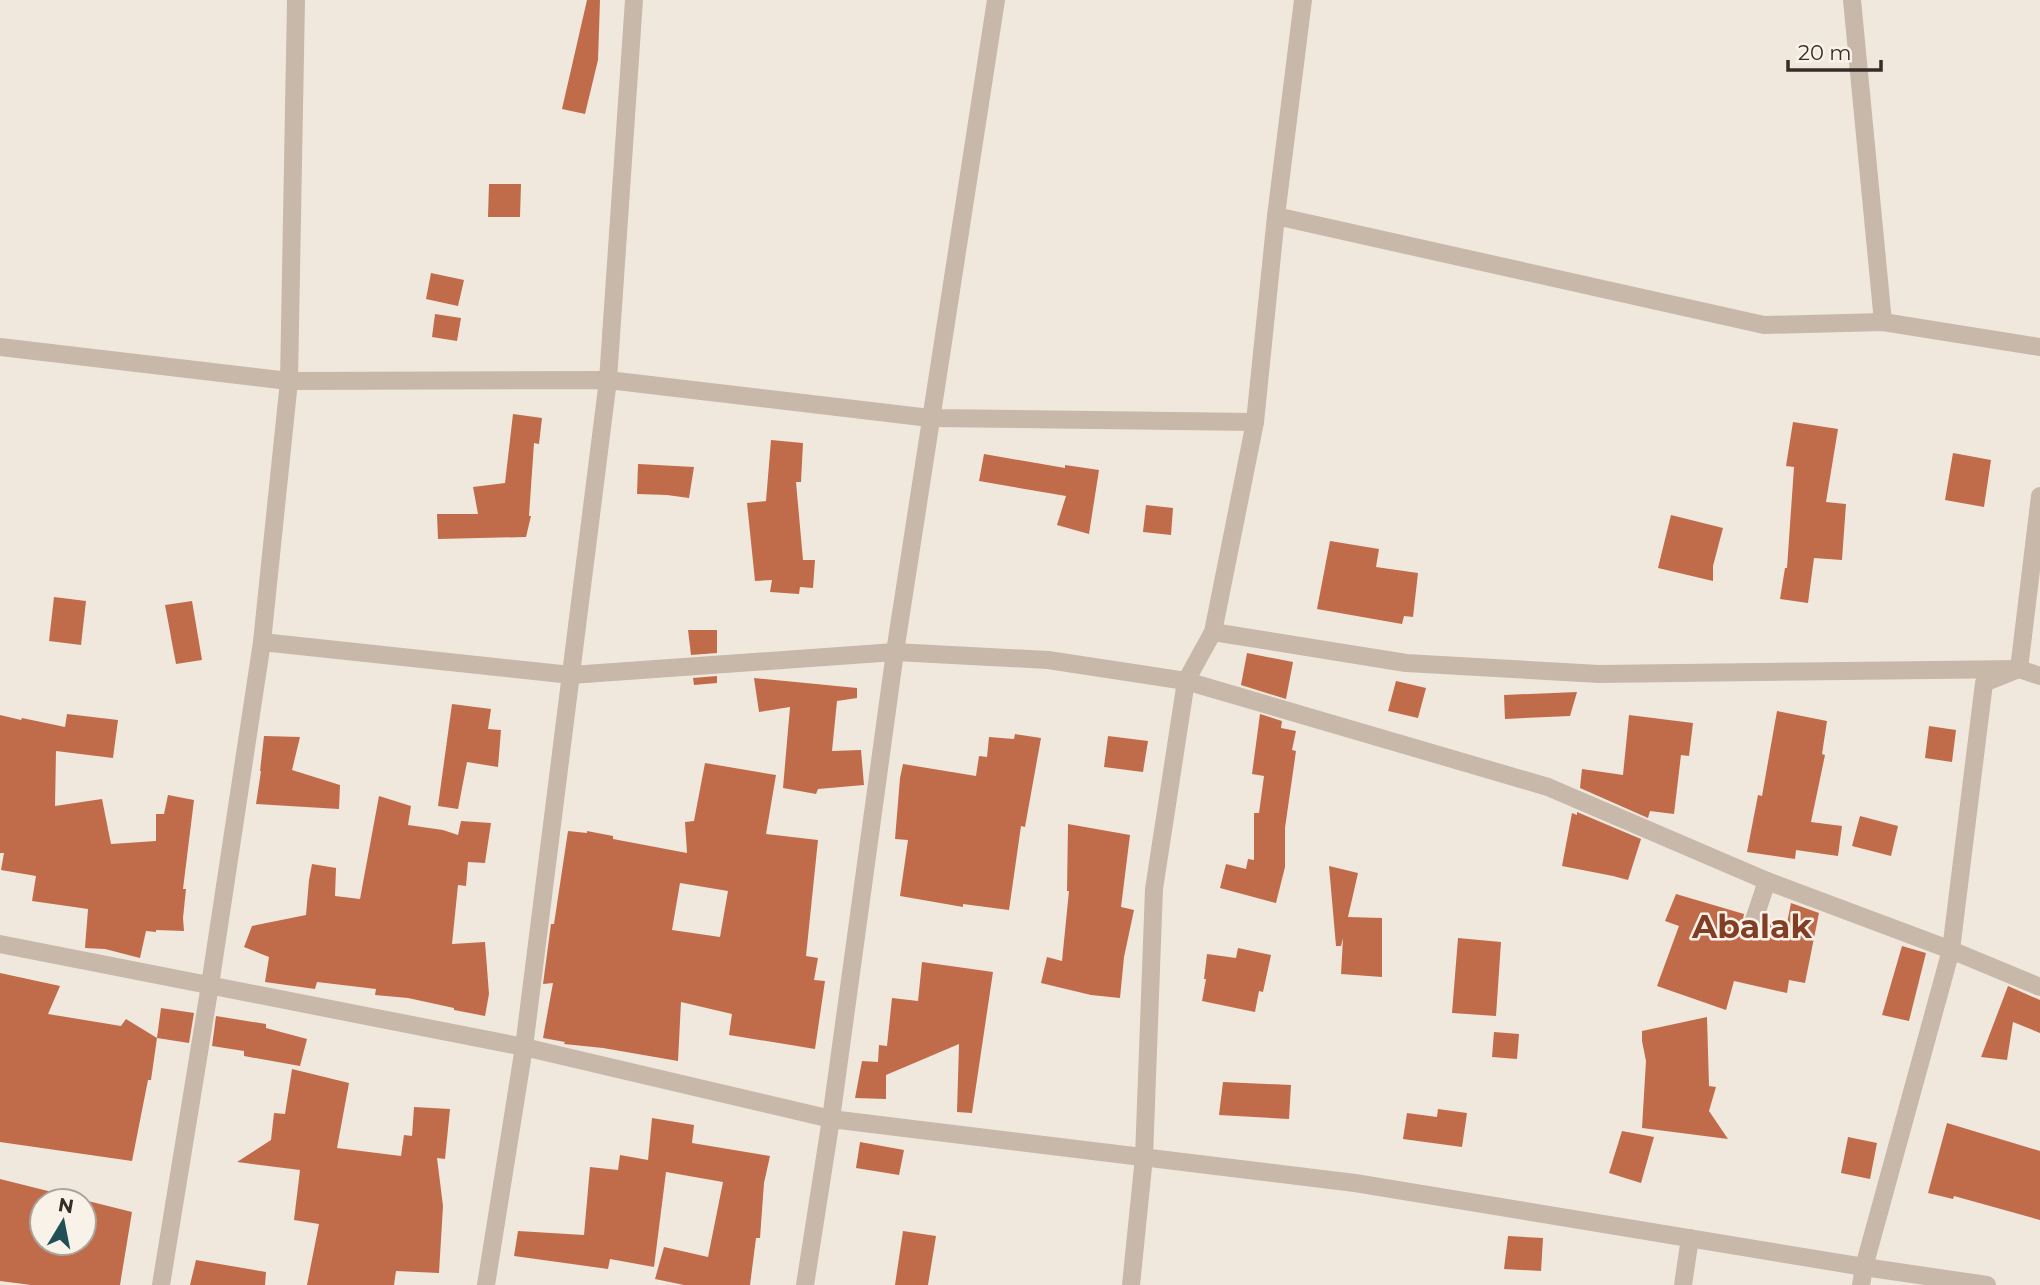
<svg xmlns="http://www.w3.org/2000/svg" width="2040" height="1285" viewBox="0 0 2040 1285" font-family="Montserrat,sans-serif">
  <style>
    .building { fill: #c06c4b; fill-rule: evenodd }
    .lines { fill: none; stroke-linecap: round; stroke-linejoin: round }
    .minor { stroke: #c8b8a9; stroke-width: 18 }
    .labels { text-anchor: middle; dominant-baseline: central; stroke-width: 5; stroke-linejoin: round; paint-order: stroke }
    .town-label { font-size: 33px; font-weight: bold; fill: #813e25; stroke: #f9f2e9 }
  </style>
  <rect width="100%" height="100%" fill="#f1e8dd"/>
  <g class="building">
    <polygon points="587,0 600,0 598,60 585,114 562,109"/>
    <polygon points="489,184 521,184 520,217 488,217"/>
    <polygon points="431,273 464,280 458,306 426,299"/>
    <polygon points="435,314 461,318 457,341 432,337"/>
    <polygon points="513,414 542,418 539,444 534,443 529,516 531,516 526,537 438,539 437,514 478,514 473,487 505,483"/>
    <polygon points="1793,422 1838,429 1826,502 1846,504 1842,560 1814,558 1808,603 1780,599 1785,568 1787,568 1794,467 1786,466"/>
    <polygon points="771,440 803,443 801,482 796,482 803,560 815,560 813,588 800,587 799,594 770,592 772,580 755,581 747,503 766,501"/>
    <polygon points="1953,453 1991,460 1984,507 1945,500"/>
    <polygon points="984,454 1065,468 1065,465 1099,470 1089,534 1057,525 1066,496 979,481"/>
    <polygon points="638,464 694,467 689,498 667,495 637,494"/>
    <polygon points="1146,505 1173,508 1171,535 1143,532"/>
    <polygon points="1671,515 1723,528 1713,566 1713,581 1658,568"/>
    <polygon points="1330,541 1379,549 1376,567 1418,573 1413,617 1404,616 1402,624 1317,609"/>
    <polygon points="54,597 86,601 81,645 49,641"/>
    <polygon points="192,601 202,660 176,664 165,605"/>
    <polygon points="688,630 717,630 717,653 691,655"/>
    <polygon points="1247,653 1293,662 1286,699 1241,685"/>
    <polygon points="717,676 717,683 694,685 693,678"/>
    <polygon points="754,678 857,688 857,698 837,701 832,751 861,750 864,785 818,789 816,794 783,788 790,707 759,712"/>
    <polygon points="1396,681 1426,688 1418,718 1388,711"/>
    <polygon points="1577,692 1570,716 1505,719 1504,695"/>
    <polygon points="452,704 491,709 488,729 501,730 498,767 467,762 458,809 438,806"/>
    <polygon points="1777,711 1827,721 1822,754 1825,755 1811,822 1842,826 1838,856 1796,850 1795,859 1747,852 1758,795 1762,796"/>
    <polygon points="67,714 118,720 113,758 56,751 55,806 102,799 111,844 156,841 156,814 164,814 168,795 194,800 183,889 186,889 183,918 184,931 156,930 156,932 146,931 140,958 105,949 85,948 88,909 32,901 36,876 1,870 4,853 0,853 0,715 21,720 22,718 65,727"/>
    <polygon points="1260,714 1282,721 1281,728 1296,731 1292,750 1296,751 1285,828 1285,867 1276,903 1220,888 1226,864 1246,869 1248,859 1254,860 1254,813 1259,813 1264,776 1252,774"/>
    <polygon points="1629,715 1693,723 1689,756 1681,755 1674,814 1650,811 1648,818 1580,788 1582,769 1623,775"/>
    <polygon points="1929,726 1956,730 1952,762 1925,758"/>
    <polygon points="1015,734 1041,738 1025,827 1021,826 1009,910 963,904 963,907 900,896 908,840 895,839 900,778 903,764 976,776 979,756 987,757 989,737 1014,739"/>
    <polygon points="264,736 300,737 292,770 340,785 339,809 256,804 261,771 260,771"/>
    <polygon points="1108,736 1148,741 1143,772 1104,767"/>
    <path d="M 705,763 L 776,775 L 766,834 L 818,840 L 806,956 L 818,958 L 814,980 L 825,981 L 815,1049 L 729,1035 L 732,1014 L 681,1002 L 678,1061 L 603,1048 L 564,1044 L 565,1042 L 543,1038 L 553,983 L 543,984 L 551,924 L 554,924 L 568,831 L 587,833 L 587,831 L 613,836 L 613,839 L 687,853 L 685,822 L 694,821 ZM 680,883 L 728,891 L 720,937 L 672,930 Z"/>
    <polygon points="379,796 411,806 408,825 443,830 458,835 461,821 491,823 485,863 468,862 466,886 458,885 452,944 485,942 489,994 485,1016 454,1010 454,1008 408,998 375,995 376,989 317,982 315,989 265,982 269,957 244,947 252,926 306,915 309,880 312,864 336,868 335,896 360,899"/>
    <polygon points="1577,812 1641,839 1628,880 1613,876 1562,866 1572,813 1577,815"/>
    <polygon points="1860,816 1898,826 1891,856 1852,846"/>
    <polygon points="1068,824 1130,835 1121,907 1134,910 1124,957 1120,998 1091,995 1041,983 1047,957 1062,961 1069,891 1067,891"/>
    <polygon points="1329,866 1358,873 1348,917 1382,918 1382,977 1341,974 1343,938 1341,946 1336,946"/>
    <polygon points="1676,894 1744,914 1741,929 1744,934 1749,937 1755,937 1760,934 1765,922 1786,928 1791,903 1819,913 1805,983 1789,980 1787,993 1734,981 1726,1010 1657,986 1679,926 1665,921"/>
    <polygon points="1458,938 1501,942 1496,1016 1452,1013"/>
    <polygon points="1902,946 1926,953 1909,1021 1882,1015"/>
    <polygon points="1238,948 1271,955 1263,992 1259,991 1255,1012 1202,1001 1206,979 1204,979 1207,954 1236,958"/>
    <polygon points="922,962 993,972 972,1113 957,1112 959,1044 886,1075 886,1099 855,1098 862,1061 878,1062 879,1045 887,1046 892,998 918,1001"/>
    <polygon points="0,973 60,986 48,1014 121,1026 126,1019 157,1038 151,1080 148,1080 132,1161 0,1142"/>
    <polygon points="2008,986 2040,1000 2040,1033 2013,1022 2007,1060 1981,1057"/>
    <polygon points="161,1008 194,1013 189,1043 157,1038"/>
    <polygon points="216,1016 266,1024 266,1028 307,1039 300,1066 244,1056 244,1051 212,1046"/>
    <polygon points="1707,1017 1709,1086 1716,1087 1709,1111 1728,1139 1642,1128 1646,1061 1642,1041 1642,1031"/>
    <polygon points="1494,1032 1519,1034 1517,1059 1492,1057"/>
    <polygon points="292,1069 349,1083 337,1148 401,1156 404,1135 412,1136 414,1107 450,1109 445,1159 437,1158 443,1206 439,1273 396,1271 394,1285 307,1285 319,1224 294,1220 300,1170 237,1162 271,1140 274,1113 285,1114"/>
    <polygon points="1223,1082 1291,1085 1289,1119 1219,1115"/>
    <polygon points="1438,1109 1467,1113 1462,1147 1403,1139 1407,1113 1437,1117"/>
    <polygon points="652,1118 694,1125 692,1143 770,1156 764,1183 760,1238 756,1238 750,1285 684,1285 655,1279 664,1247 708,1257 723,1182 666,1172 654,1267 610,1259 608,1269 514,1256 518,1231 584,1235 590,1167 618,1170 620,1155 648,1160"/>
    <polygon points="1947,1123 2040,1151 2040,1220 1954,1196 1953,1199 1928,1193"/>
    <polygon points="1622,1131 1654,1137 1641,1183 1609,1173"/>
    <polygon points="1848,1137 1877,1143 1870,1179 1841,1173"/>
    <polygon points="860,1142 904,1150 899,1175 856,1168"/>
    <path d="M 0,1179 L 132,1212 L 120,1285 L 31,1285 L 0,1281 ZM 42,1201 L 84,1201 L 84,1243 L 42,1243 Z"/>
    <polygon points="903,1231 936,1236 928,1285 895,1285"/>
    <polygon points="1508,1236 1543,1238 1541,1271 1504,1269"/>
    <polygon points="196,1260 266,1272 265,1285 190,1285"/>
  </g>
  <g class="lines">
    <g class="minor">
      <polyline points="1852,0 1883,322"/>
      <polyline points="1276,216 1764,325 1883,322 2040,347"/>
      <polyline points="0,347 289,381 608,380 930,418 1255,422"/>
      <polyline points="1213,632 1406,663 1599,674 2019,669 2040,676"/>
      <polyline points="262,642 571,675 895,652 1048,660 1186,681 1548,787 1767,881 1951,950 2040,987"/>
      <polyline points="1752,926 1767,881"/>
      <polyline points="0,944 524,1047 831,1119 1355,1183 1864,1267 1987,1285"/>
      <polyline points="161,1285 210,985 262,642 289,381 296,0"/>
      <polyline points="486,1285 524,1047 608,380 634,0"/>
      <polyline points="805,1285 831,1119 895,652 996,0"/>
      <polyline points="1131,1285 1144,1157 1154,889 1186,681 1213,632 1255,422 1276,216 1303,0"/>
      <polyline points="1683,1285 1690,1238"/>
      <polyline points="1861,1285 1864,1267 1951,950 1984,683 2019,669 2040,496"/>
    </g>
  </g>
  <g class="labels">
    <g class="town-label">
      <text x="1752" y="926">Abalak</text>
    </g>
  </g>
  <g transform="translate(63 1222) rotate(10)"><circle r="33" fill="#f9f2e9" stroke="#aba39c" stroke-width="2"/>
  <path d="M0-5L12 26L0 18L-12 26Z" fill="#205055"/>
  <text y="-10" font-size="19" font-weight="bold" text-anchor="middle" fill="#362d29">N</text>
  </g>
  <path d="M1788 60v10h93v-10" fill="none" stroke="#362d29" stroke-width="3.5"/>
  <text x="1798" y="60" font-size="21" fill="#362d29" stroke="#f9f2e9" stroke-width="5" paint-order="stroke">20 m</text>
</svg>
